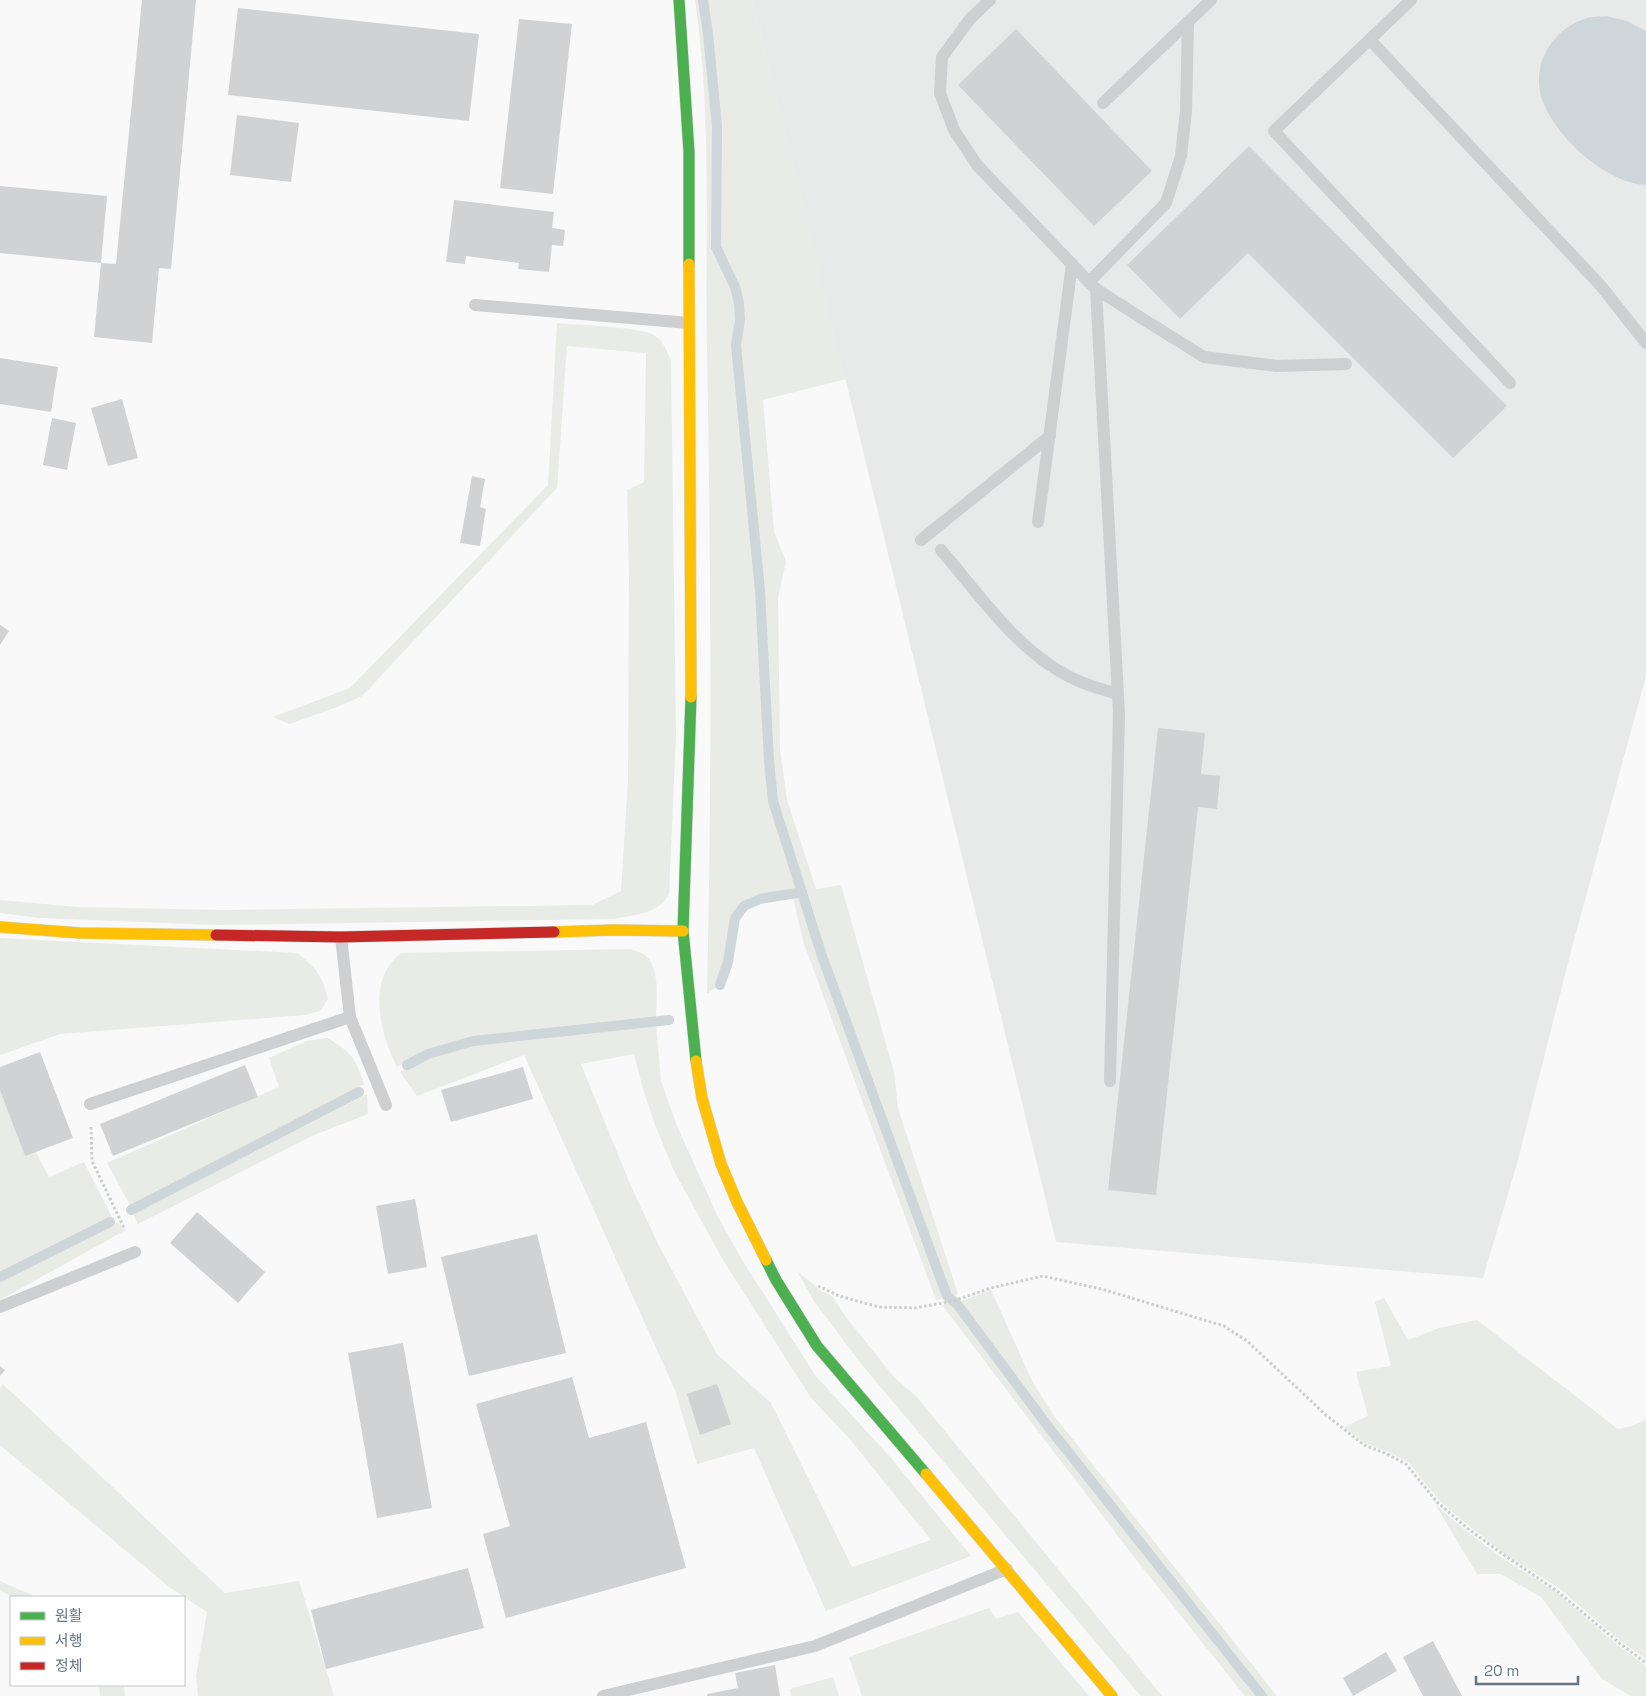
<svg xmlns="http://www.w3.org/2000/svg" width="1646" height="1696" viewBox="0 0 1646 1696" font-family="'Space Grotesk','Noto Sans KR',sans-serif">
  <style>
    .built { fill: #e8e9e9 }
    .green { fill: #e8ebe6; fill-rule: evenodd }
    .water { fill: #ced6d9 }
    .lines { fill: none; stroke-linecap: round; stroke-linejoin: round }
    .stream { stroke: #ced6d9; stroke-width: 10 }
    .building { fill: #d0d2d3 }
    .fast-casing { stroke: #d5d6d7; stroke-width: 12 }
    .slow-casing { stroke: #d5d6d7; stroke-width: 12 }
    .jam-casing { stroke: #d5d6d7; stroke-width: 12 }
    .path { stroke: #cbcccd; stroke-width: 3; stroke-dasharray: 2.5 2.5; stroke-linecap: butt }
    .lane { stroke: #cecfd0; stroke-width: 12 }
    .fast { stroke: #4caf50; stroke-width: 11 }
    .slow { stroke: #ffc107; stroke-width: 11 }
    .jam { stroke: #c62828; stroke-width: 11 }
  </style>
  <rect width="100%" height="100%" fill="#f9f9f9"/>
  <polygon class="built" points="753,0 1646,0 1646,676 1570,955 1518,1160 1483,1278 1056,1242"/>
  <g class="green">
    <path d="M 695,0 L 701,0 L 706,34 L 714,126 L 714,246 L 726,268 L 734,290 L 737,305 L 734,345 L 758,595 L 766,764 L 770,801 L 797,890 L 759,896 L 746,901 L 739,906 L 731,920 L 725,963 L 717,987 L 707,994 C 712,779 711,564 707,349 C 705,233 712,116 695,0 Z"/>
    <polygon points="706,0 753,0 846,379 763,400 774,531 786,562 778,597 780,749 787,800 816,889 841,885 894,1072 898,1108 958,1294 954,1296 948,1293 894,1145 803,890 775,801 771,761 764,591 738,343 741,303 737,285 729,265 718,246 718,126 711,33"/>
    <path d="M 557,323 C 577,325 639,327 654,335 C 664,341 667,352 671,361 L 676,736 L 669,894 C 658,915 635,914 614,919 L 216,925 L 40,918 L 0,913 L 0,900 L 77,907 L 225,910 L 592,905 L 621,891 L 628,780 L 629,574 L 627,490 L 644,482 L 646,353 L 567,346 L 557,488 L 362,696 L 337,707 L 289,724 L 273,717 L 350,688 L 548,485 Z"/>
    <polygon points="800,897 818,958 943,1295 941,1299 936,1300 804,944 793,898"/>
    <path d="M 0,938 L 297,953 C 316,968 322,975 328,999 L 320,1011 L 305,1015 L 60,1034 L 0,1055 Z"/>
    <path d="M 630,949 C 635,951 641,952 645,955 C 661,967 656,1002 656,1020 L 473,1038 L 427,1051 L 397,1067 C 380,1033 366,980 401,953 Z"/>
    <path d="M 656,1024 L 661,1081 L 677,1126 L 718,1217 L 741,1258 L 815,1375 L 890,1457 L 971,1556 L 826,1611 L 754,1448 L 697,1464 L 675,1390 L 524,1055 L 417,1096 L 400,1072 L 430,1056 L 474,1043 ZM 634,1054 L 643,1089 L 654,1122 L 674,1171 L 723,1260 L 811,1398 L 849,1438 L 931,1540 L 852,1567 L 771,1403 L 717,1354 L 659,1246 L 630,1184 L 581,1064 Z"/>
    <path d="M 327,1038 C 352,1052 355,1058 364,1084 L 131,1207 L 107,1163 L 279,1087 L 269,1058 L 307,1041 Z"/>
    <polygon points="0,1085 49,1177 84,1162 112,1217 0,1273"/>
    <polygon points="367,1094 368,1114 312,1136 138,1224 133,1214"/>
    <polygon points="118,1222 124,1231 0,1300 0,1280"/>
    <polygon points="797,1271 821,1291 832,1296 846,1317 894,1377 917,1397 1162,1696 1141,1696 862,1365 814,1301"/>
    <polygon points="991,1290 1033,1383 1055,1417 1277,1696 1263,1696 1249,1678 1050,1426 959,1302"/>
    <polygon points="1384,1298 1408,1340 1439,1328 1477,1320 1618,1429 1632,1426 1646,1419 1646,1659 1619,1640 1559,1588 1505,1554 1469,1526 1439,1500 1408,1462 1388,1452 1365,1443 1344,1427 1368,1416 1356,1372 1391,1366 1375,1302"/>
    <path d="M 953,1302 C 1052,1436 1153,1567 1258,1696 L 1245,1696 L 1134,1557 L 942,1305 Z"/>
    <polygon points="3,1384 225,1593 299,1581 334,1696 198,1696 196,1676 207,1612 168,1586 1,1446 0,1446 0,1388"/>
    <polygon points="1435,1504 1465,1530 1502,1558 1556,1592 1616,1644 1646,1666 1646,1696 1631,1696 1602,1679 1541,1597 1501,1574 1477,1574"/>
    <polygon points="0,1581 36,1597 14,1597 0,1591"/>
    <polygon points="989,1608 996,1619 1018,1612 1089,1696 862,1696 849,1657"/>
    <polygon points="833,1677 839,1696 791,1696 790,1689"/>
    <polygon points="99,1685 124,1685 125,1696 100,1696"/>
  </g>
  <path class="water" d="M 1607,16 L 1627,21 L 1646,31 L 1646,185 C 1606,183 1557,138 1543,102 C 1530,67 1550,31 1584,19 C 1591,16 1599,17 1607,16 Z"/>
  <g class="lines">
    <g class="stream">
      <polyline points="703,0 708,34 717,126 716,247 735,287 739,303 740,320 736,345 760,591 769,761 773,801 822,956 947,1296 957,1304 1050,1429 1262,1696"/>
      <polyline points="720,985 728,962 735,918 744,906 760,899 802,892"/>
      <polyline points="407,1065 428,1054 473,1041 669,1020"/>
      <polyline points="131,1210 359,1092"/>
      <polyline points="0,1277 110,1222"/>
    </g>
  </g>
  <g class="building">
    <polygon points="142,0 196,0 171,269 159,268 152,343 94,337 101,263 116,264"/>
    <polygon points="238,8 479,34 469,121 228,95"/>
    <polygon points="519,19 572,24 553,194 500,188"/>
    <polygon points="1016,29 1152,171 1094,226 958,85"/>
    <polygon points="237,115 299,123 291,182 230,175"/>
    <polygon points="1249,146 1507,406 1453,458 1248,253 1180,319 1127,265"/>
    <polygon points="0,186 107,196 101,263 0,253"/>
    <polygon points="454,200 554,212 552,228 565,230 563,246 552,245 549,272 518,269 519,263 466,256 465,264 446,262"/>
    <polygon points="0,358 58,367 51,412 0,404"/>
    <polygon points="122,399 138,458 108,466 91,408"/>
    <polygon points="52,418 76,423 67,470 43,465"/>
    <polygon points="472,476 485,479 480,507 486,509 480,546 460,543"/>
    <polygon points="0,625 9,631 0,645"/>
    <polygon points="1158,728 1205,733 1201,774 1220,776 1217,809 1198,807 1156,1195 1108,1190"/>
    <polygon points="40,1052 73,1138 25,1156 0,1090 0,1067"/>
    <polygon points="245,1065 258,1097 113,1156 100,1124"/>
    <polygon points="523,1067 533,1099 451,1122 441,1090"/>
    <polygon points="415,1199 427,1267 388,1274 376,1206"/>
    <polygon points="197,1212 265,1272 238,1303 170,1243"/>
    <polygon points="537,1234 566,1353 469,1376 441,1257"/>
    <polygon points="403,1343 432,1508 377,1518 348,1353"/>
    <polygon points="0,1366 5,1370 0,1376"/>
    <polygon points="572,1377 589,1438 646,1422 686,1568 506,1618 483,1534 510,1526 476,1404"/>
    <polygon points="717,1384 731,1424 700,1435 687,1394"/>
    <polygon points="468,1568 484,1628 326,1669 311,1610"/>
    <polygon points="1433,1641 1462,1696 1423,1696 1403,1657"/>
    <polygon points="1386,1652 1397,1671 1353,1696 1343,1678"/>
    <polygon points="775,1665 780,1696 707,1696 707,1694 738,1688 735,1673"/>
  </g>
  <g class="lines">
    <defs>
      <g id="fast">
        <polyline points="679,0 689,152 689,264"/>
        <polyline points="691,697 683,931 696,1061"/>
        <polyline points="766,1260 776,1280 817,1346 926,1474"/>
      </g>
      <g id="slow">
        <polyline points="689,264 691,697"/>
        <polyline points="0,927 80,933 216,935"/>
        <polyline points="554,932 613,930 683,931"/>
        <polyline points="696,1061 702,1098 721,1164 737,1202 766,1260"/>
        <polyline points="926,1474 1112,1696"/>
      </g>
      <polyline id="jam" points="216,935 341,937 554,932"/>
    </defs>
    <use href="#fast" class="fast-casing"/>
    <use href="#slow" class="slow-casing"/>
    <use href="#jam" class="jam-casing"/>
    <g class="path">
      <polyline points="91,1127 92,1161 125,1230"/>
      <polyline points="818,1286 839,1296 879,1307 915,1308 953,1301 991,1288 1043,1276 1105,1290 1224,1326 1247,1341 1326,1415 1364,1445 1387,1454 1406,1464 1437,1502 1467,1528 1504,1555 1557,1591 1618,1642 1646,1663"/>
    </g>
    <g class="lane">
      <polyline points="990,0 970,19 942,57 940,93 954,130 977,165 1089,282 1096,289 1143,319 1204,357 1277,366 1346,364"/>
      <polyline points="1411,0 1274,131 1510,383"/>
      <polyline points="1370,40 1601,286 1646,343"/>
      <polyline points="1103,103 1211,0"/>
      <polyline points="1089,282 1166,203 1181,156 1186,111 1188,22"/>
      <polyline points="1096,289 1119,714 1110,1081"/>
      <polyline points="475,305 689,323"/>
      <polyline points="1038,522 1072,264"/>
      <polyline points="921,540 1050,436"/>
      <path d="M 941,550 C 979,594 1015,648 1068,676 C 1083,684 1100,689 1118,694"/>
      <polyline points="341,937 350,1017 386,1105"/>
      <polyline points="90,1104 350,1017"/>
      <polyline points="0,1307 135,1252"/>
      <polyline points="603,1696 815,1646 1007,1569"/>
    </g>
    <use href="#fast" class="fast"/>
    <use href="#slow" class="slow"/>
    <use href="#jam" class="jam"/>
  </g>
  <rect x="10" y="1596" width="175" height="90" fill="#ffffff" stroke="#c1c8cd"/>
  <rect x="20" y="1612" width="25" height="8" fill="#4caf50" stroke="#c1c8cd"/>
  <text x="55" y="1621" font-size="15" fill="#657683">원활</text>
  <rect x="20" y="1637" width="25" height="8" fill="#ffc107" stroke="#c1c8cd"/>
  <text x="55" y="1646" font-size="15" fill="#657683">서행</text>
  <rect x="20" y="1662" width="25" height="8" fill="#c62828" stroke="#c1c8cd"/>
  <text x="55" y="1671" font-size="15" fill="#657683">정체</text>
  <path d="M1476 1676v8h102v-8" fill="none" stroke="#657683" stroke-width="2.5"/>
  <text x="1484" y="1676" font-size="15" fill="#657683" stroke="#ffffff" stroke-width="4" paint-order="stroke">20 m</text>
</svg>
